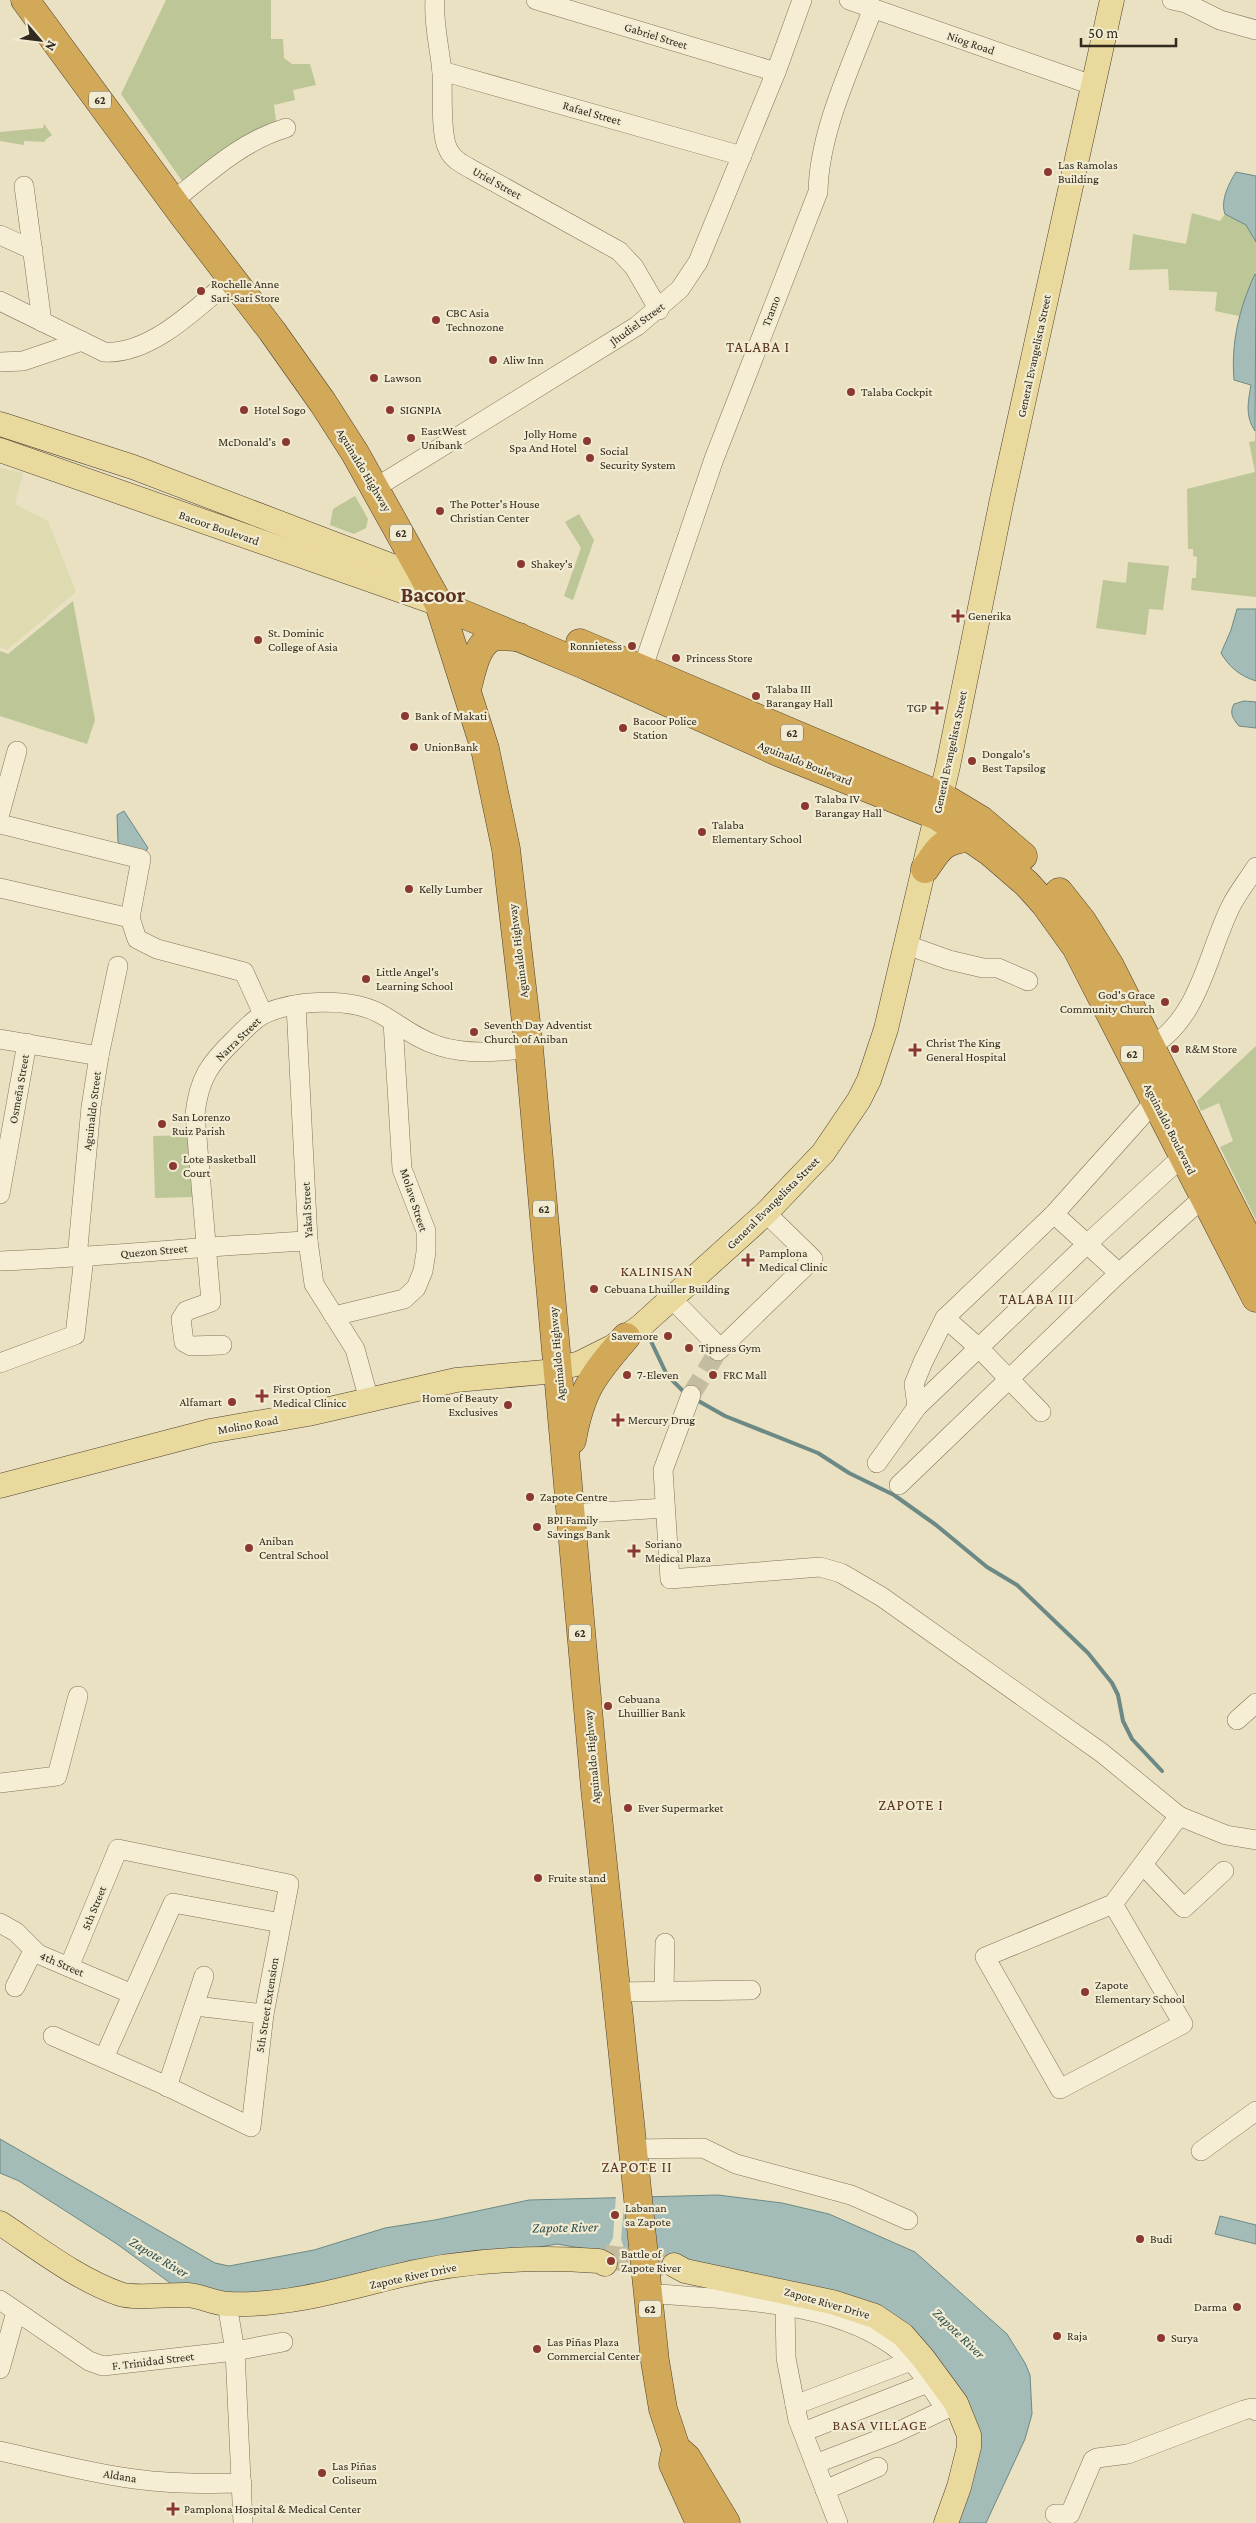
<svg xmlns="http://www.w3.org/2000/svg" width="1256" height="2523" viewBox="0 0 1256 2523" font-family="'Crimson Pro',serif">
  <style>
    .farmland { fill: #dedbb0 }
    .green { fill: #bcc697 }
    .water { fill: #a4bcb7; stroke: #6c8985 }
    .pier { fill: #e9e1c2 }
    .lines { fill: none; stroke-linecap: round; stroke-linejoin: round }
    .stream { stroke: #6c8985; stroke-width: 4 }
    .minor-tunnel { stroke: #c4bca1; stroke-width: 19; stroke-dasharray: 19 9; stroke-linecap: butt }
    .major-tunnel { stroke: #c4bca1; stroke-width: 24; stroke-dasharray: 24 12; stroke-linecap: butt }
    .minor-casing { stroke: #81735b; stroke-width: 20 }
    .major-casing { stroke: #4f412f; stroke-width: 25 }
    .highway-casing { stroke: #4f412f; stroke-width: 29 }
    .minor { stroke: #f5eed4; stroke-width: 19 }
    .major { stroke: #ead99c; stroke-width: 24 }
    .highway { stroke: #d2a859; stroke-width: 28 }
    .poi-dot { fill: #8b3830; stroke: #f1ebd1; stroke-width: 2 }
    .labels { text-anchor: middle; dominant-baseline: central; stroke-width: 4.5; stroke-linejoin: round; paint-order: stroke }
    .shield { fill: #f1ebd1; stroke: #6b6454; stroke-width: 1 }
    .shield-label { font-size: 11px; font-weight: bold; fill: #322a1e }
    .street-label { font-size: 12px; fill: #322a1e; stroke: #f1ebd1 }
    .poi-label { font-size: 12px; fill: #322a1e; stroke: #f1ebd1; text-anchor: start }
    .neighbourhood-label { font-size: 14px; letter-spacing: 1px; fill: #5b3221; stroke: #f1ebd1 }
    .water-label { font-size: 14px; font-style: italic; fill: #2e5051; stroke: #f1ebd1 }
    .quarter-label { font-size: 15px; letter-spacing: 1px; fill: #5b3221; stroke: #f1ebd1 }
    .town-label { font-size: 22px; font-weight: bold; fill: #5b3221; stroke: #f1ebd1 }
  </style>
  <rect width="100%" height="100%" fill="#e9e1c2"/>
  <polygon class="farmland" points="0,468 23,473 15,504 48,521 76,592 7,650 0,647"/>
  <g class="green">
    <polygon points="166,0 271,0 271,39 283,39 284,58 292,64 310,64 316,85 293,90 295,100 274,105 277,128 192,195 121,94"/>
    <polygon points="44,124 52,135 45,140 45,142 24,141 24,145 0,141 0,132 43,128"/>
    <polygon points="1192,213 1220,221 1225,214 1246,225 1256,242 1256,271 1239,316 1215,311 1217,292 1169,290 1168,269 1129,270 1133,234 1186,244"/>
    <polygon points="1255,431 1256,431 1256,597 1191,590 1192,578 1196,578 1197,557 1193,556 1193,549 1188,549 1187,489 1255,472 1249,442 1255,441"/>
    <polygon points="355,496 368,519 366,528 354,534 330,525 333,509"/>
    <polygon points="579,514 594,540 573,600 564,596 581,548 565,522"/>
    <polygon points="1128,562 1169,566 1163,610 1149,609 1146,635 1096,628 1103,580 1126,583"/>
    <polygon points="73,601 95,720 87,744 0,716 0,651 8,654"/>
    <polygon points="1256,1046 1256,1220 1220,1147 1233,1141 1219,1103 1201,1111 1197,1101"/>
    <polygon points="191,1135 193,1197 155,1198 153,1136"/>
  </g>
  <g class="water">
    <path d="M 1236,172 L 1256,176 L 1256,242 L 1246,225 L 1225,214 C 1220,201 1229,183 1236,172 Z"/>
    <path d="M 1255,274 L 1256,274 L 1255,431 C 1245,416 1248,402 1251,385 L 1234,380 C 1231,342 1239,309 1255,274 Z"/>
    <path d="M 1237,609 L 1256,609 L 1256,681 C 1240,676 1229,667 1221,653 L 1231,630 Z"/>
    <path d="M 1244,701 L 1256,702 L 1256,728 L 1239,726 C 1233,719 1229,713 1234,704 Z"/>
    <polygon points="124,811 148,848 146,851 122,846 118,842 117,815"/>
    <polygon points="0,2139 215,2263 229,2266 314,2250 385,2228 435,2220 529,2200 718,2195 782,2203 829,2214 915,2252 1007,2334 1025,2363 1030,2375 1032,2414 1025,2439 986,2523 955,2523 977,2454 927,2350 674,2260 629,2256 557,2244 252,2297 177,2288 117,2244 19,2181 0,2173"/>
    <polygon points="1220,2216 1256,2225 1256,2244 1215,2234"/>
  </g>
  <polygon class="pier" points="616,2195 625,2195 621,2239 625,2252 607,2249 613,2238"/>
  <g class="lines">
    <g class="stream">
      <polyline points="648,1335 667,1375 685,1393"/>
      <polyline points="695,1399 725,1416 818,1453 849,1473 894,1495 936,1525 987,1567 1017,1585 1088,1653 1112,1683 1118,1695 1123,1721 1132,1739 1162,1771"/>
    </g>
    <polyline class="minor-tunnel" points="691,1395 718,1351"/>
    <polyline class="major-tunnel" points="605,2257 674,2265"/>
    <defs>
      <g id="minor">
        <path d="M 435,0 C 433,24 440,48 442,73 C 443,92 440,134 448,149 C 452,159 462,164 471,169 L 619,251 L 634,267 L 659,310"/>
        <polyline points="536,0 776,72"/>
        <polyline points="849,0 1092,85"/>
        <polyline points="1172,0 1186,3 1220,20 1256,30"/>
        <polyline points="442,71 742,156"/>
        <polyline points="24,186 42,322"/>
        <path d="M 173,201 C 208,173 242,141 286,128"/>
        <polyline points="0,235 33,250"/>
        <path d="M 0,301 L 104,352 C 151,355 198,307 232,278"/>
        <polyline points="0,362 23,361 82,341"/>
        <polyline points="375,488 637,326 680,289 698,262 776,72 802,0"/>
        <path d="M 642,670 L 714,459 L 818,192 C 819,131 852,65 873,8"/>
        <polyline points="0,813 17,751"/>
        <polyline points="0,824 141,859 130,918 137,939 157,949 244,972 263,1014"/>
        <polyline points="0,888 130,918"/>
        <polyline points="907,945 949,960 983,968 998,968 1028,981"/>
        <polyline points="296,1005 308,1241 314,1284 355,1349 369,1400"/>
        <polyline points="0,1039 99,1056"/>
        <path d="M 1150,1047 C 1200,1018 1207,954 1231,906 C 1238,892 1248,880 1256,867"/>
        <polyline points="0,1194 27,1043"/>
        <polyline points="1054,1214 1119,1273"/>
        <polyline points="77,1258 91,1107 99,1056 118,966"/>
        <path d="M 0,1261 C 103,1257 205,1246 308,1241"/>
        <polyline points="672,1299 720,1348"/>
        <polyline points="334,1316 404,1299 416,1288 423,1271 426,1252 426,1231 402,1169 393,1022"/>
        <polyline points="945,1318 979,1348 1041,1412"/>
        <path d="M 222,1345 L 191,1346 L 184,1342 L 181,1319 L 186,1311 L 211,1302 L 195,1114 C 199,1078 210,1063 235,1039 C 243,1031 254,1019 264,1014 C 295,1000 348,997 379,1013 C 399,1024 416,1039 439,1046 C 467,1055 500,1052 529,1048"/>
        <polyline points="718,1351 813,1259 766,1213"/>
        <polyline points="0,1363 75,1335 84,1257"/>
        <polyline points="691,1395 663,1470 670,1579 820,1567 841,1573 882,1597 1102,1753 1179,1816 1113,1904 985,1957 1060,2089 1183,2024 1113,1904"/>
        <polyline points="917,1407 914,1384 923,1362 945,1318 1054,1214 1156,1100"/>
        <polyline points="877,1463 917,1407 1087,1244 1183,1156"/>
        <polyline points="899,1485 1119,1273 1204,1197"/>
        <polyline points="570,1514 665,1508"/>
        <polyline points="1237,1720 1256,1703"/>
        <polyline points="0,1783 57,1776 78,1696"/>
        <polyline points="1179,1816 1226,1835 1256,1840"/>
        <polyline points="1143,1865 1184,1908 1224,1871"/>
        <polyline points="0,1923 16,1932 38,1954 132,1994"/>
        <polyline points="15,1987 33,1951"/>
        <polyline points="664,1990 665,1943"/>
        <polyline points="616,1992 751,1990"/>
        <polyline points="195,2006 264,2014"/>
        <polyline points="53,2036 160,2083 251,2127 264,2014 289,1884 118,1849 69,1967"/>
        <polyline points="104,2058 173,1903 281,1923"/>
        <polyline points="167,2087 204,1976"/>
        <polyline points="634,2149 703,2148 736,2164 851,2195 908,2220"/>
        <polyline points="1201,2151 1256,2111"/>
        <path d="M 648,2293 C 729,2301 835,2298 901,2352 C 920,2367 932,2390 946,2409 L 893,2434 L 815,2464"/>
        <polyline points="0,2300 89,2361 103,2366 235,2351 283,2342"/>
        <polyline points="227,2304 235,2351 243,2523"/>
        <polyline points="785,2306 786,2358 798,2420 838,2523"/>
        <polyline points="0,2369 16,2312"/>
        <polyline points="795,2405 911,2361"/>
        <polyline points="803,2432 928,2383"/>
        <path d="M 0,2451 C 45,2461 89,2473 135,2479 C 171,2484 206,2484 242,2483"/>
        <polyline points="825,2490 878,2467"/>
        <polyline points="1055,2514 1070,2514 1093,2460 1097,2458 1128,2454 1244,2410 1252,2408 1256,2411"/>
      </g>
      <g id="major">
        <polyline points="0,424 133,467 426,579"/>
        <polyline points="0,450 439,604"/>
        <polyline points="0,1486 210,1431 308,1414 456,1380 545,1372 580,1363 612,1347 641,1326 766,1213 823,1153 859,1100 869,1080 886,1029 948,766 1002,499 1112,0"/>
        <path d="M 0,2223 C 38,2248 77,2279 120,2294 C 135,2299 171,2294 188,2295 C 202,2296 215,2304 229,2304 C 282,2306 334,2292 385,2279 C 454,2261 528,2256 599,2261 L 605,2264"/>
        <polyline points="674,2265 685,2271 832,2302 875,2316 903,2335 923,2358 956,2403 969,2435 969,2447 959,2487 946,2523"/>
      </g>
      <g id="highway">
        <polyline points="25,0 183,215 272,331 323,403 355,453 439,604 485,749 506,849 529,1048 595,1788 655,2361 663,2409 676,2448 687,2458 726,2523"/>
        <polyline points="439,604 587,666 778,752 937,816 990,852 1027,884 1045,904 1076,947 1256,1298"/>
        <polyline points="580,643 941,796 981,820 1023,856"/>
        <path d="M 467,689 C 472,672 476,639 498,636 C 505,636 512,637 519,637"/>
        <path d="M 925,869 C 941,846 941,842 970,837"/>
        <polyline points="1059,892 1082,921 1110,966 1256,1255"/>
        <path d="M 572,1440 C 581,1390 593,1375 626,1337"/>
        <polyline points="675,2454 673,2464 700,2523"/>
      </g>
    </defs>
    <use href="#minor" class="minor-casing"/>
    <use href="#major" class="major-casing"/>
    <use href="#highway" class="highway-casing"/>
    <use href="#minor" class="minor"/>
    <use href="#major" class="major"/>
    <use href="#highway" class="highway"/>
  </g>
  <g class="poi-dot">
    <circle cx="1048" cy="172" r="5"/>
    <circle cx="201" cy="291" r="5"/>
    <circle cx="436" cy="320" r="5"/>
    <circle cx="493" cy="360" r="5"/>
    <circle cx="374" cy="378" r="5"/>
    <circle cx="851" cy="392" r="5"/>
    <circle cx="244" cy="410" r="5"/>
    <circle cx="390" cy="410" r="5"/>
    <circle cx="411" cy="438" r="5"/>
    <circle cx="587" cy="441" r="5"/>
    <circle cx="286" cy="442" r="5"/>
    <circle cx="590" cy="458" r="5"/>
    <circle cx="440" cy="511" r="5"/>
    <circle cx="521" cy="564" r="5"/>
    <path d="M955.5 608.5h5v5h5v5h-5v5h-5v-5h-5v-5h5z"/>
    <circle cx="258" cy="640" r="5"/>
    <circle cx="632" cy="646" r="5"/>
    <circle cx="676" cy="658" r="5"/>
    <circle cx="756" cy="696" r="5"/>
    <path d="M934.5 700.5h5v5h5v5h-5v5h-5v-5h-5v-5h5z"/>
    <circle cx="405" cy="716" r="5"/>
    <circle cx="623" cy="728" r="5"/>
    <circle cx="414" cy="747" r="5"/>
    <circle cx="972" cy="761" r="5"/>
    <circle cx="805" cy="806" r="5"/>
    <circle cx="702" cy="832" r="5"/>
    <circle cx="409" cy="889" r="5"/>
    <circle cx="366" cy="979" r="5"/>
    <circle cx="1165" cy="1002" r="5"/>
    <circle cx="474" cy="1032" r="5"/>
    <circle cx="1175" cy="1049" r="5"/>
    <path d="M912.5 1042.5h5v5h5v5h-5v5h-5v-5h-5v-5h5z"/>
    <circle cx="162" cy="1124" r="5"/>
    <circle cx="173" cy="1166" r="5"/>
    <path d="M745.5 1252.5h5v5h5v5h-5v5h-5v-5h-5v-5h5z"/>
    <circle cx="594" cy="1289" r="5"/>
    <circle cx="668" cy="1336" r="5"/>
    <circle cx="689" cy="1348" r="5"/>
    <circle cx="627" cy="1375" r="5"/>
    <circle cx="713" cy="1375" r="5"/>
    <path d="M259.5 1388.5h5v5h5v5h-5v5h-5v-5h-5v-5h5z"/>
    <circle cx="232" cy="1402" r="5"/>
    <circle cx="508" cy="1405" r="5"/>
    <path d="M615.5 1412.5h5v5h5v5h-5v5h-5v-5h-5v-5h5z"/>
    <circle cx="530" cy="1497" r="5"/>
    <circle cx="537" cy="1527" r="5"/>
    <circle cx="249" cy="1548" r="5"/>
    <path d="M631.5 1543.5h5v5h5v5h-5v5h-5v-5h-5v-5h5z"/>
    <circle cx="608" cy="1706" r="5"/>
    <circle cx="628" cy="1808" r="5"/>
    <circle cx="538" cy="1878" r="5"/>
    <circle cx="1085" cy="1992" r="5"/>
    <circle cx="615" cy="2215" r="5"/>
    <circle cx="1140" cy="2239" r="5"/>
    <circle cx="611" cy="2261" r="5"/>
    <circle cx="1237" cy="2307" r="5"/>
    <circle cx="1057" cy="2336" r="5"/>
    <circle cx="1161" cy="2338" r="5"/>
    <circle cx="537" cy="2349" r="5"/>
    <circle cx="322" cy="2473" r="5"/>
    <path d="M170.5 2501.5h5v5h5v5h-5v5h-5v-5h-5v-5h5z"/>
  </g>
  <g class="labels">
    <g class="shield">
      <rect x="89" y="91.5" width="22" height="17" rx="4"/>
      <rect x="390" y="524.5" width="22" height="17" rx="4"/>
      <rect x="781" y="724.5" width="22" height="17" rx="4"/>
      <rect x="1121" y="1045.5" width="22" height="17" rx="4"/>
      <rect x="533" y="1200.5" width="22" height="17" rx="4"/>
      <rect x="569" y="1624.5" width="22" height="17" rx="4"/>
      <rect x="639" y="2300.5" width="22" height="17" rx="4"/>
    </g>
    <g class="shield-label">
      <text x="100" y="100">62</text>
      <text x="401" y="533">62</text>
      <text x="792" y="733">62</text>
      <text x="1132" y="1054">62</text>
      <text x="544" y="1209">62</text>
      <text x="580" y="1633">62</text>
      <text x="650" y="2309">62</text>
    </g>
    <g class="street-label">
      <text transform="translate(656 36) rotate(17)">Gabriel Street</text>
      <text transform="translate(971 43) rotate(19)">Niog Road</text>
      <text transform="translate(592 113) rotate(16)">Rafael Street</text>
      <text transform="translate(497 183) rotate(29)">Uriel Street</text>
      <text transform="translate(771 311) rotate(-69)">Tramo</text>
      <text transform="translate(637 324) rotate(-36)">Jhudiel Street</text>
      <text transform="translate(1034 356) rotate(-78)">General Evangelista Street</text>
      <text transform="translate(364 470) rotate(59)">Aguinaldo Highway</text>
      <text transform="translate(219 528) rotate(19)">Bacoor Boulevard</text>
      <text transform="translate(950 752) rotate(-78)">General Evangelista Street</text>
      <text transform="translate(805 763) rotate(22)">Aguinaldo Boulevard</text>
      <text transform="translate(518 951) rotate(-97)">Aguinaldo Highway</text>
      <text transform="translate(238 1039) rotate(-44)">Narra Street</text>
      <text transform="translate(19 1089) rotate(-80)">Osmeña Street</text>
      <text transform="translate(92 1111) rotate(-83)">Aguinaldo Street</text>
      <text transform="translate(1170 1129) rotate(63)">Aguinaldo Boulevard</text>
      <text transform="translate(414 1200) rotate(72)">Molave Street</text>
      <text transform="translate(773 1203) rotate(-45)">General Evangelista Street</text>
      <text transform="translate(307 1210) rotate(-93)">Yakal Street</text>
      <text transform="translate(154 1251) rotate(-5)">Quezon Street</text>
      <text transform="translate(557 1354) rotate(-95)">Aguinaldo Highway</text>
      <text transform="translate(248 1425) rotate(-10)">Molino Road</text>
      <text transform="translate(592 1757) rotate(-95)">Aguinaldo Highway</text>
      <text transform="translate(94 1908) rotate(-68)">5th Street</text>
      <text transform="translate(62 1964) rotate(23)">4th Street</text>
      <text transform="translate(267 2005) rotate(-81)">5th Street Extension</text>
      <text transform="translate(413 2276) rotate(-12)">Zapote River Drive</text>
      <text transform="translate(827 2303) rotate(16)">Zapote River Drive</text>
      <text transform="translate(153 2361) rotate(-7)">F. Trinidad Street</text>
      <text transform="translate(120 2476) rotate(9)">Aldana</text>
    </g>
    <g class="poi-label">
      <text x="1058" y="165">Las Ramolas<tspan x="1058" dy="14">Building</tspan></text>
      <text x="211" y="284">Rochelle Anne<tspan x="211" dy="14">Sari-Sari Store</tspan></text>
      <text x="446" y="313">CBC Asia<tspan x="446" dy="14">Technozone</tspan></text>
      <text x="503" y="360">Aliw Inn</text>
      <text x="384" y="378">Lawson</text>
      <text x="861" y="392">Talaba Cockpit</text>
      <text x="254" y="410">Hotel Sogo</text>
      <text x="400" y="410">SIGNPIA</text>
      <text x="421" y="431">EastWest<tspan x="421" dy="14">Unibank</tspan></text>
      <text x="577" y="434" text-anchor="end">Jolly Home<tspan x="577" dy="14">Spa And Hotel</tspan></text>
      <text x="276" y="442" text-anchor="end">McDonald's</text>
      <text x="600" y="451">Social<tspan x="600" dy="14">Security System</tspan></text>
      <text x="450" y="504">The Potter's House<tspan x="450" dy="14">Christian Center</tspan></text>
      <text x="531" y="564">Shakey's</text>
      <text x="968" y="616">Generika</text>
      <text x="268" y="633">St. Dominic<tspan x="268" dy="14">College of Asia</tspan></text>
      <text x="622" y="646" text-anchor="end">Ronnietess</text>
      <text x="686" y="658">Princess Store</text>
      <text x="766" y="689">Talaba III<tspan x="766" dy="14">Barangay Hall</tspan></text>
      <text x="927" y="708" text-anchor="end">TGP</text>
      <text x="415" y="716">Bank of Makati</text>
      <text x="633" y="721">Bacoor Police<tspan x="633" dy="14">Station</tspan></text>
      <text x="424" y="747">UnionBank</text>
      <text x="982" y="754">Dongalo's<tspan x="982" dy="14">Best Tapsilog</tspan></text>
      <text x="815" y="799">Talaba IV<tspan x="815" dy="14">Barangay Hall</tspan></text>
      <text x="712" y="825">Talaba<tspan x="712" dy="14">Elementary School</tspan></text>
      <text x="419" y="889">Kelly Lumber</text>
      <text x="376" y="972">Little Angel's<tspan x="376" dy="14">Learning School</tspan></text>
      <text x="1155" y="995" text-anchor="end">God's Grace<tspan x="1155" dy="14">Community Church</tspan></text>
      <text x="484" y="1025">Seventh Day Adventist<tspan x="484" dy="14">Church of Aniban</tspan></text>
      <text x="926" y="1043">Christ The King<tspan x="926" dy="14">General Hospital</tspan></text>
      <text x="1185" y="1049">R&amp;M Store</text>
      <text x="172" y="1117">San Lorenzo<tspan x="172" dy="14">Ruiz Parish</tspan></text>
      <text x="183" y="1159">Lote Basketball<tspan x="183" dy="14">Court</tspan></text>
      <text x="759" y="1253">Pamplona<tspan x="759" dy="14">Medical Clinic</tspan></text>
      <text x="604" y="1289">Cebuana Lhuiller Building</text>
      <text x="658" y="1336" text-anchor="end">Savemore</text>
      <text x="699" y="1348">Tipness Gym</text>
      <text x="637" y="1375">7-Eleven</text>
      <text x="723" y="1375">FRC Mall</text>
      <text x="273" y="1389">First Option<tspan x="273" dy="14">Medical Clinicc</tspan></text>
      <text x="498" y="1398" text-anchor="end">Home of Beauty<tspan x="498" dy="14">Exclusives</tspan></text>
      <text x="222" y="1402" text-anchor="end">Alfamart</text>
      <text x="628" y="1420">Mercury Drug</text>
      <text x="540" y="1497">Zapote Centre</text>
      <text x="547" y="1520">BPI Family<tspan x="547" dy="14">Savings Bank</tspan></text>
      <text x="259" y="1541">Aniban<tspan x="259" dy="14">Central School</tspan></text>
      <text x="645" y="1544">Soriano<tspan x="645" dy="14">Medical Plaza</tspan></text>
      <text x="618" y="1699">Cebuana<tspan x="618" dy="14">Lhuillier Bank</tspan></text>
      <text x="638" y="1808">Ever Supermarket</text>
      <text x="548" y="1878">Fruite stand</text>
      <text x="1095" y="1985">Zapote<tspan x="1095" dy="14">Elementary School</tspan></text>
      <text x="625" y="2208">Labanan<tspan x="625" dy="14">sa Zapote</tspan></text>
      <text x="1150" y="2239">Budi</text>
      <text x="621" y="2254">Battle of<tspan x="621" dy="14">Zapote River</tspan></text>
      <text x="1227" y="2307" text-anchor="end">Darma</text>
      <text x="1067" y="2336">Raja</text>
      <text x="1171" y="2338">Surya</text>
      <text x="547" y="2342">Las Piñas Plaza<tspan x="547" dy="14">Commercial Center</tspan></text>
      <text x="332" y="2466">Las Piñas<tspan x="332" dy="14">Coliseum</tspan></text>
      <text x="184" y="2509">Pamplona Hospital &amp; Medical Center</text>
    </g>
    <g class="neighbourhood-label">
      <text x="657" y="1271">KALINISAN</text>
      <text x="880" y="2425">BASA VILLAGE</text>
    </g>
    <g class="water-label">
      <text transform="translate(565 2227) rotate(-1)">Zapote River</text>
      <text transform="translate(159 2257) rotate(31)">Zapote River</text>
      <text transform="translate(959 2333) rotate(44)">Zapote River</text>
    </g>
    <g class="quarter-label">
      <text x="758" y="347">TALABA I</text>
      <text x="1037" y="1299">TALABA III</text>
      <text x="911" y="1805">ZAPOTE I</text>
      <text x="637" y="2167">ZAPOTE II</text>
    </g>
    <g class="town-label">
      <text x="433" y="594">Bacoor</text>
    </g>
  </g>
  <g transform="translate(40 40) rotate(118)" stroke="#f1ebd1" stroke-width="4" paint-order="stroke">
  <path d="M0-4L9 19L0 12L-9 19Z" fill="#322a1e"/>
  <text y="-8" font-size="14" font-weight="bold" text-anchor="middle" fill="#322a1e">N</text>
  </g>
  <path d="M1081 38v8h95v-8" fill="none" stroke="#322a1e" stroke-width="2.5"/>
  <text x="1088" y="38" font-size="15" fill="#322a1e" stroke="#f1ebd1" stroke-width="4" paint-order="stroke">50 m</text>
</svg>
